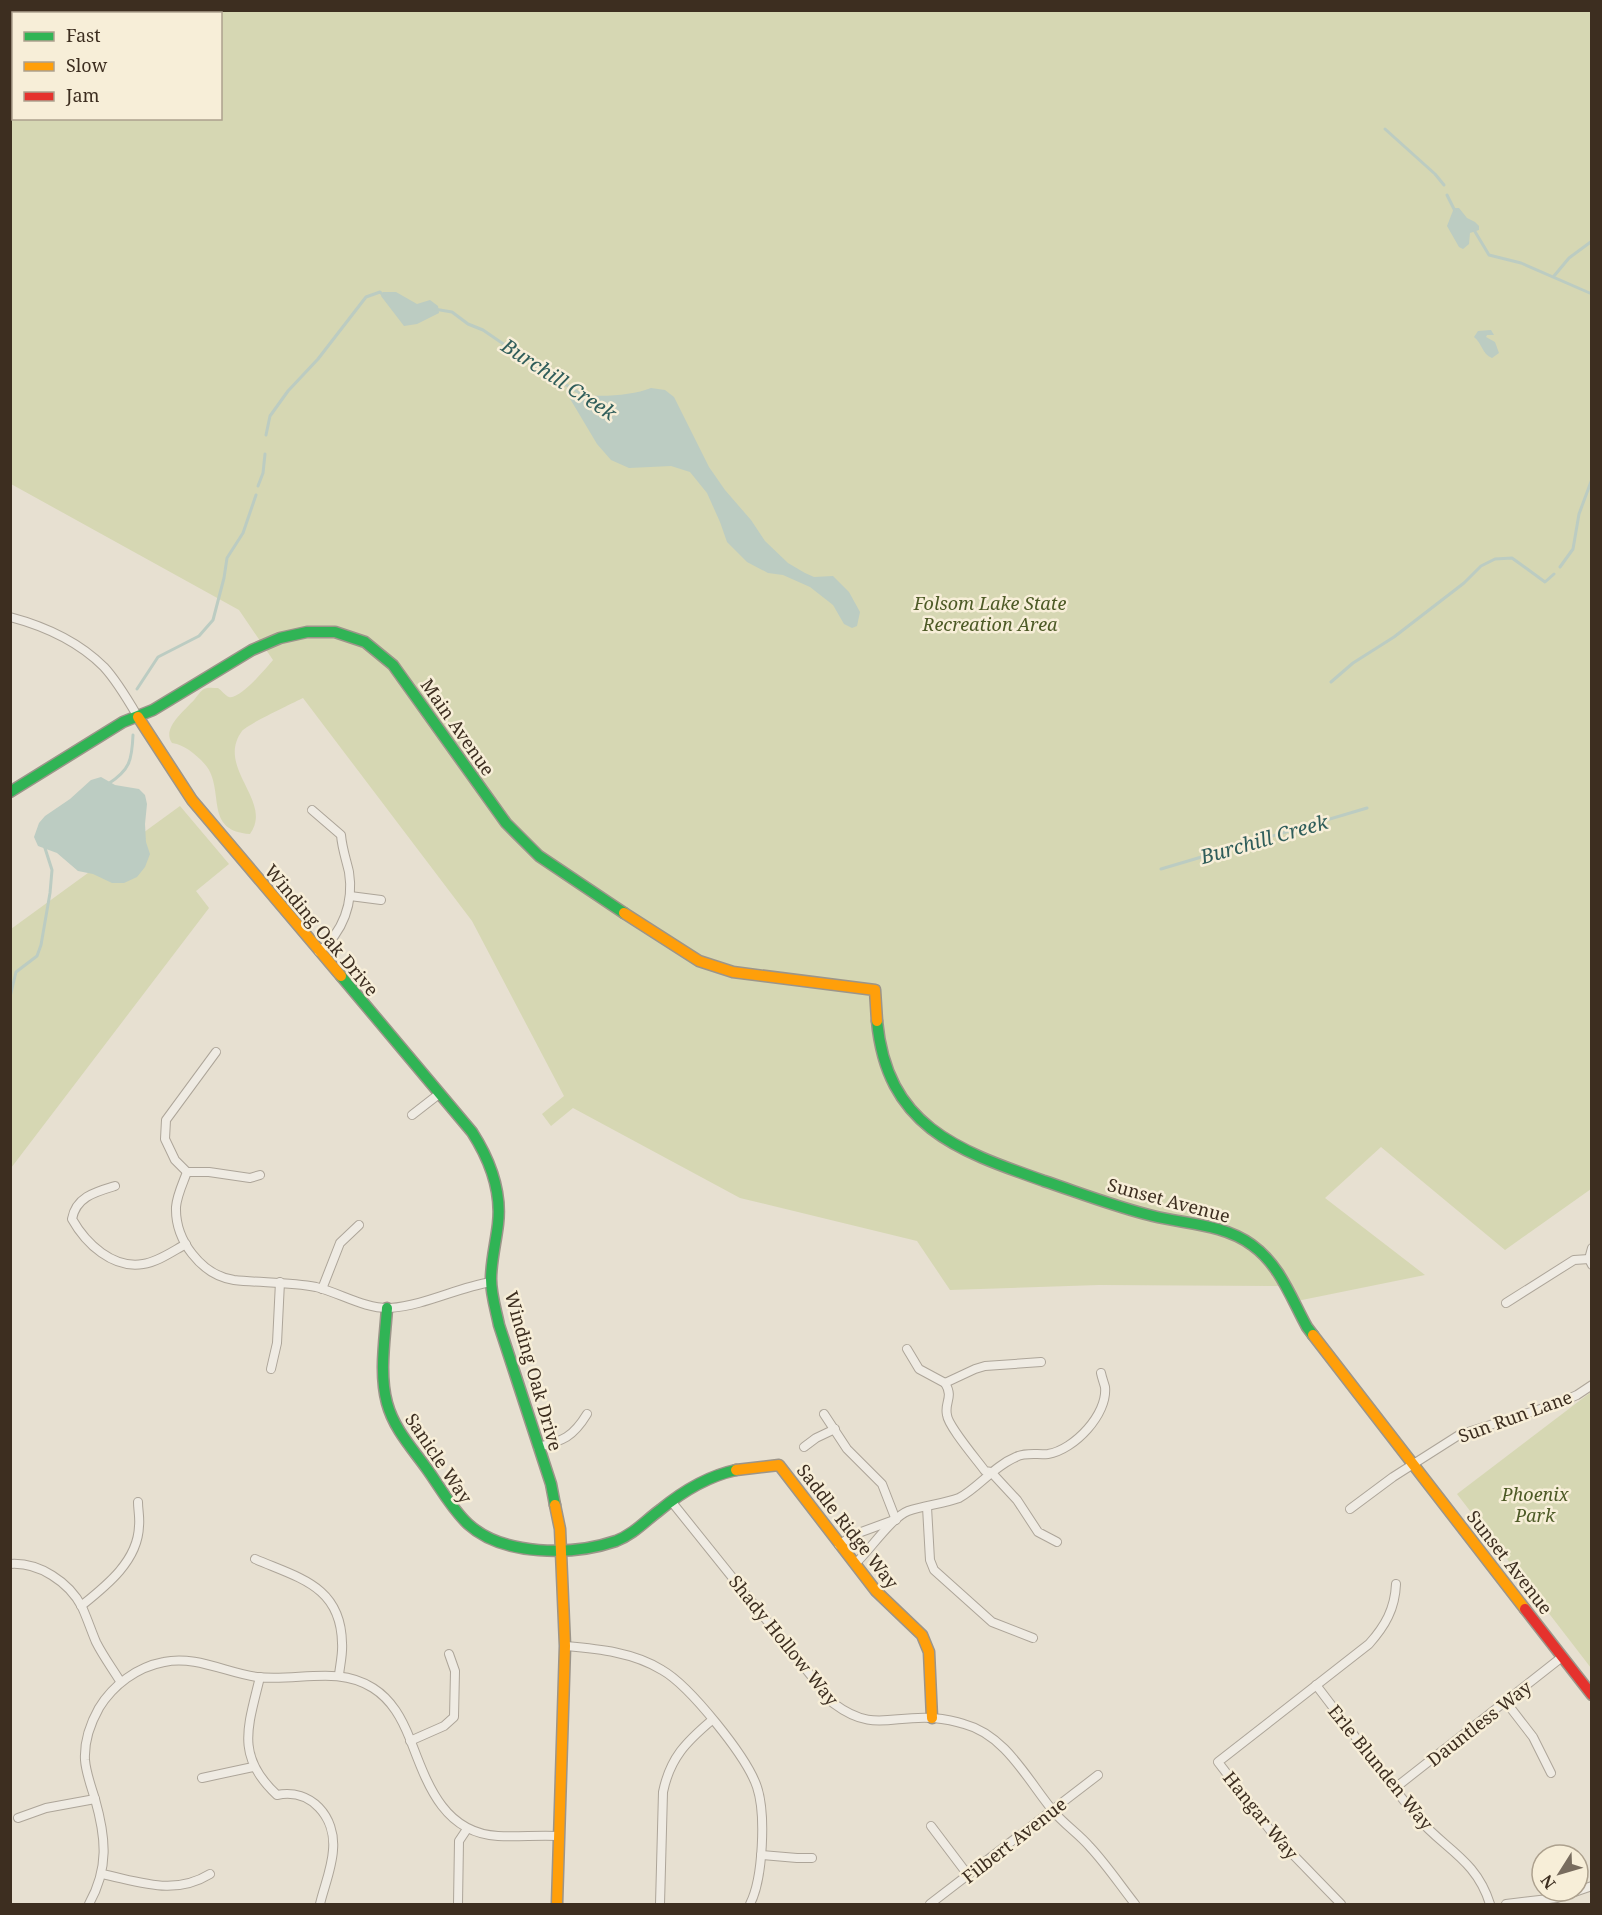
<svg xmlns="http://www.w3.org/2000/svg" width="1602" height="1915" viewBox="0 0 1602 1915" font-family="'Noto Serif',serif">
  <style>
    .green { fill: #d6d7b3; fill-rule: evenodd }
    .water { fill: #bcccc2 }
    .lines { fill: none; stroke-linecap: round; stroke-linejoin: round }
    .stream { stroke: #bcccc2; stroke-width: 3 }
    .street-casing { stroke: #ada599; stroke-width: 10 }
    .fast-casing { stroke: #9c958a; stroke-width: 13 }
    .slow-casing { stroke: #9c958a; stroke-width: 13 }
    .jam-casing { stroke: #9c958a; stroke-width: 13 }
    .street { stroke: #efebe3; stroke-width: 8 }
    .fast { stroke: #30b455; stroke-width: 10 }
    .slow { stroke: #ff9f0a; stroke-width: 10 }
    .jam { stroke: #e5322d; stroke-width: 10 }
    .labels { text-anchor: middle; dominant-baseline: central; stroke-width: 5; stroke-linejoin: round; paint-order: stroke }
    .park-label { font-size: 18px; font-style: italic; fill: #4d5a26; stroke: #f7eed8 }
    .street-label { font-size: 18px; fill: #3d2e20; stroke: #f7eed8 }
    .water-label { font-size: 20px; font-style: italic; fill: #2f5d5a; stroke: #f7eed8 }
  </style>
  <rect width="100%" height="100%" fill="#e7e0d1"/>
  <g class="green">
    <path d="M 11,11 L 1591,11 L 1591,1189 L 1505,1250 L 1381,1147 L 1325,1198 L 1425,1275 L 1297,1301 L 1288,1286 L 1099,1285 L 950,1290 L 917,1241 L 740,1198 L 573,1108 L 551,1126 L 542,1114 L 564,1096 L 472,921 L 303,698 C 293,703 246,725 242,731 C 215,768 274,801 250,834 C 206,831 223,796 209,770 C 205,763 196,755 189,750 C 184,747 179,744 172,743 C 162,729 182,713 191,703 C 196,699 198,693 204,689 C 208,687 213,688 218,688 C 221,690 226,696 229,697 C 240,700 266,668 273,660 L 239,610 L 11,484 ZM 14,14 L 220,14 L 220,118 L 14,118 Z"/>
    <polygon points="180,806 229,864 196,891 209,908 11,1168 11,929"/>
    <polygon points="1591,1392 1591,1668 1457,1494"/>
  </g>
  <g class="water">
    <polygon points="1454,208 1459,208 1467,218 1475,222 1479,226 1479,230 1470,233 1469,244 1463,249 1459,247 1447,226"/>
    <polygon points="383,292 396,292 417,304 430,300 438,306 439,313 417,324 404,326 381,296"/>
    <path d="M 1491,330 L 1494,335 L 1487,335 L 1486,337 L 1495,342 L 1499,353 L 1492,358 C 1482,354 1482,343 1474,337 L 1478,331 Z"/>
    <path d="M 651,388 L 665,390 L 674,397 L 709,467 L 725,490 L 751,520 L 765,541 L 788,563 L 805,573 L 814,577 L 833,576 L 849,592 L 860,612 L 857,626 L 852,628 L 844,624 L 833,605 L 810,587 L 783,575 L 768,573 L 747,562 L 727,542 L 720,522 L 707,493 L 690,472 L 671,466 L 629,468 L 611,460 L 597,444 L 566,392 C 588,398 629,397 651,388 Z"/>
    <polygon points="101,777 115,785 139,789 145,795 147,804 145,824 146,842 150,854 145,867 137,877 124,883 112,883 93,874 78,871 57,853 38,846 34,837 39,823 45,816 70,799 91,780"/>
  </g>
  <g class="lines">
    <g class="stream">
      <polyline points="1385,129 1435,174 1444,185"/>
      <polyline points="1447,195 1455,211"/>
      <polyline points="1474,230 1489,255 1521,263 1592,294"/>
      <polyline points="1554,276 1569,258 1592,241"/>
      <polyline points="434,309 452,312 468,324 483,330 543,371 583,395"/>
      <polyline points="266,435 270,416 288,391 318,359 366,297 380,292 384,296"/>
      <polyline points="258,486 263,473 265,454"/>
      <polyline points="1560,567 1573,549 1579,514 1592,479"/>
      <polyline points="1331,682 1353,663 1394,637 1464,583 1481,566 1495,559 1512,558 1545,582 1554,574"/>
      <polyline points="137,689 158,657 199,636 213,620 224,578 227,558 243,533 256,495"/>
      <path d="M 108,784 C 130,770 132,760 133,735"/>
      <polyline points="1161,869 1367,808"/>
      <polyline points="10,997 16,972 37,956 41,945 50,893 52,870 44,845"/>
    </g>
    <defs>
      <g id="street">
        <path d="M 10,617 C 44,626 79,642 104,667 C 117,681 128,700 138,717"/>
        <path d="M 312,810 L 341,835 C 342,848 346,859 349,872 C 354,903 343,932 319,952"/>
        <polyline points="350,896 381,900"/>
        <polyline points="412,1115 439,1094"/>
        <path d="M 187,1172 C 183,1183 177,1195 176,1207 C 175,1240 201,1275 234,1280 C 261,1283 289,1282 316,1287 C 340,1293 365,1309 390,1308 C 426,1305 456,1288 491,1282"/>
        <polyline points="187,1172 175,1160 165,1139 166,1120 216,1052"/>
        <polyline points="187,1172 209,1172 250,1178 260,1175"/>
        <path d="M 115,1186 C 95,1192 76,1197 72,1219 C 86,1244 113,1269 143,1264 C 158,1262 173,1251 186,1244"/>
        <polyline points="1592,1248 1589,1259 1592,1265"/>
        <polyline points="322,1289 340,1243 359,1225"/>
        <polyline points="1506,1303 1574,1260 1589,1259"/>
        <polyline points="907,1349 919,1369 945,1383"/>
        <polyline points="271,1369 277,1343 280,1282"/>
        <path d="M 945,1383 C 954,1398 944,1402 947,1415 C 948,1426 977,1460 985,1471 L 991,1472 L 1017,1500 L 1038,1532 L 1057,1542"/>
        <polyline points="945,1383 975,1369 985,1366 1041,1362"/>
        <polyline points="824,1414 847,1449 882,1484 896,1520"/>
        <path d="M 538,1447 C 563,1441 573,1437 587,1414"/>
        <polyline points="804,1447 816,1438 835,1429"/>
        <path d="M 671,1501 L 833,1703 C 873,1733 890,1715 933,1718 C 943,1719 955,1721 964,1724 C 1006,1735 1028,1781 1054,1812 C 1065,1825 1079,1834 1090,1847 C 1106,1864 1120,1885 1135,1904"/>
        <polyline points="927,1507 930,1560 934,1570 992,1622 1033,1638"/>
        <polyline points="1350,1509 1393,1477 1459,1435 1559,1403 1577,1395 1592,1385"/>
        <polyline points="839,1545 853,1535 894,1520"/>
        <path d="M 255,1559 C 299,1578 341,1586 342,1643 C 343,1653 340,1665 339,1675"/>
        <path d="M 10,1564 C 39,1562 69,1582 82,1607 C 87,1618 91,1630 96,1642 C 103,1656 112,1668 120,1681"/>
        <path d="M 855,1564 C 869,1551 892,1517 908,1511 C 925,1505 943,1504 959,1498 C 979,1487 994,1466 1016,1457 C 1025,1452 1038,1455 1048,1454 C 1074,1450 1108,1414 1105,1387 C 1104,1383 1102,1378 1101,1373"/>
        <path d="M 81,1606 C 106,1586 138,1561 139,1526 C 140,1518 138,1510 138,1502"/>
        <path d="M 565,1646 C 598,1649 633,1652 662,1670 C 690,1686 747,1757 757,1787 C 766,1814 763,1879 750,1904"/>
        <path d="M 260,1677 C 248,1727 235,1756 277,1795 C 311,1788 336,1817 333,1850 C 332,1868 324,1887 320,1904"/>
        <path d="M 1316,1685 C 1350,1729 1382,1774 1417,1817 C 1444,1849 1476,1859 1490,1904"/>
        <polyline points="1506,1702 1533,1737 1551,1773"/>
        <polyline points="410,1741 444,1726 454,1717 455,1671 449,1654"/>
        <polyline points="202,1778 253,1767"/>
        <polyline points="1395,1788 1562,1657"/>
        <polyline points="18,1818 46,1808 95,1799"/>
        <polyline points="931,1826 968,1875"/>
        <polyline points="761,1855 797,1858 812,1858"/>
        <path d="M 102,1874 C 141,1882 174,1896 210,1874"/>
        <path d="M 89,1904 C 109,1868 106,1838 95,1799 C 91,1786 86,1773 85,1760 C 84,1741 90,1724 99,1708 C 113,1685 137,1667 164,1662 C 195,1655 227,1673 257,1677 C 296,1682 338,1665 373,1688 C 392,1700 402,1719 410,1739 C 427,1783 443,1833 498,1836 C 518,1837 538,1835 558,1836"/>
        <polyline points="458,1904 459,1841 467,1829"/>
        <path d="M 660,1904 L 663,1792 C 670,1758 686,1742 712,1720"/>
        <polyline points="930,1904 1098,1775"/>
        <path d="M 1341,1904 L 1273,1834 L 1218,1762 L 1369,1644 C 1385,1626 1395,1609 1396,1584"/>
        <polyline points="1506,1904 1557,1898 1592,1886"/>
      </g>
      <g id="fast">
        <polyline points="10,792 123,722 153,710 252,650 280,638 307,632 335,632 365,642 393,665 506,823 539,856 624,913"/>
        <path d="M 341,976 L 472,1132 C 490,1160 502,1190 498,1224 C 496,1242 491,1261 491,1279 C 491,1295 496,1310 499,1325 L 551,1484 L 555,1505"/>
        <path d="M 877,1021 C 887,1126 956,1150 1044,1181 C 1080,1193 1116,1207 1153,1216 C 1185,1224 1224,1224 1252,1245 C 1280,1265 1291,1298 1307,1327 L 1313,1335"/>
        <path d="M 387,1308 C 385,1339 379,1373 387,1403 C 394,1429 412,1448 427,1469 C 440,1487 451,1508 468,1524 C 503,1556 572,1556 616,1541 C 634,1534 645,1521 660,1510 C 683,1491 708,1476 736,1470"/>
      </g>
      <g id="slow">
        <polyline points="138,717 192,800 341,976"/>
        <polyline points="624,913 699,961 733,972 875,990 877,1021"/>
        <polyline points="1313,1335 1525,1609"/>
        <polyline points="736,1470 779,1465 876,1591 922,1635 929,1652 932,1718"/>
        <polyline points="555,1505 560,1529 565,1646 557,1904"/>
      </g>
      <polyline id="jam" points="1525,1609 1592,1695"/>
    </defs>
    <use href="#street" class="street-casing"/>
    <use href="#fast" class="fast-casing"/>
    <use href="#slow" class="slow-casing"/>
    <use href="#jam" class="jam-casing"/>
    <use href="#street" class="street"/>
    <use href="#fast" class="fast"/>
    <use href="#slow" class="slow"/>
    <use href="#jam" class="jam"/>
  </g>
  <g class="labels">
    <g class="park-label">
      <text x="990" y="603">Folsom Lake State<tspan x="990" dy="21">Recreation Area</tspan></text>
      <text x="1535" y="1494">Phoenix<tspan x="1535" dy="21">Park</tspan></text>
    </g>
    <g class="street-label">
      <text transform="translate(458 727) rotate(55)">Main Avenue</text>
      <text transform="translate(322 930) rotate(50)">Winding Oak Drive</text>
      <text transform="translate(1169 1200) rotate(15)">Sunset Avenue</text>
      <text transform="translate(534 1371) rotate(74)">Winding Oak Drive</text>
      <text transform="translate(1515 1416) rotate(-20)">Sun Run Lane</text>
      <text transform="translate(439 1458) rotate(56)">Sanicle Way</text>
      <text transform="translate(848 1526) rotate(52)">Saddle Ridge Way</text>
      <text transform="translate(1510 1562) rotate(52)">Sunset Avenue</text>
      <text transform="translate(784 1640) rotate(51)">Shady Hollow Way</text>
      <text transform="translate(1479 1723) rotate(-38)">Dauntless Way</text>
      <text transform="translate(1381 1767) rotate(51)">Erle Blunden Way</text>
      <text transform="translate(1261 1815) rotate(51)">Hangar Way</text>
      <text transform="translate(1014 1840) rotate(-38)">Filbert Avenue</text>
    </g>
    <g class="water-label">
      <text transform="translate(559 379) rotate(33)">Burchill Creek</text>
      <text transform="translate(1264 839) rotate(-16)">Burchill Creek</text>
    </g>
  </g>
  <rect width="1602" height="1915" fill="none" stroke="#3d2e20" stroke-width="24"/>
  <rect x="12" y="12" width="210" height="108" fill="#f7eed8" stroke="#ada18e" stroke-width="1.5"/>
  <rect x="24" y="32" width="30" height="9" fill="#30b455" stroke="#ada18e" stroke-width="1.5"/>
  <text x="66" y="42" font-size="18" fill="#3d2e20">Fast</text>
  <rect x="24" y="62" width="30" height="9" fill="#ff9f0a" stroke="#ada18e" stroke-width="1.5"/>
  <text x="66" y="72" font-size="18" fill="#3d2e20">Slow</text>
  <rect x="24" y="92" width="30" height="9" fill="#e5322d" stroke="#ada18e" stroke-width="1.5"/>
  <text x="66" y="102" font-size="18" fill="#3d2e20">Jam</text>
  <g transform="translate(1560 1873) rotate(233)"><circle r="28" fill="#f7eed8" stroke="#ada18e" stroke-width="1.5"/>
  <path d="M0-4.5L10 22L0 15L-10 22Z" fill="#786c5e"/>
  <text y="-9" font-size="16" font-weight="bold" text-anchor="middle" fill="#3d2e20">N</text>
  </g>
</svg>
